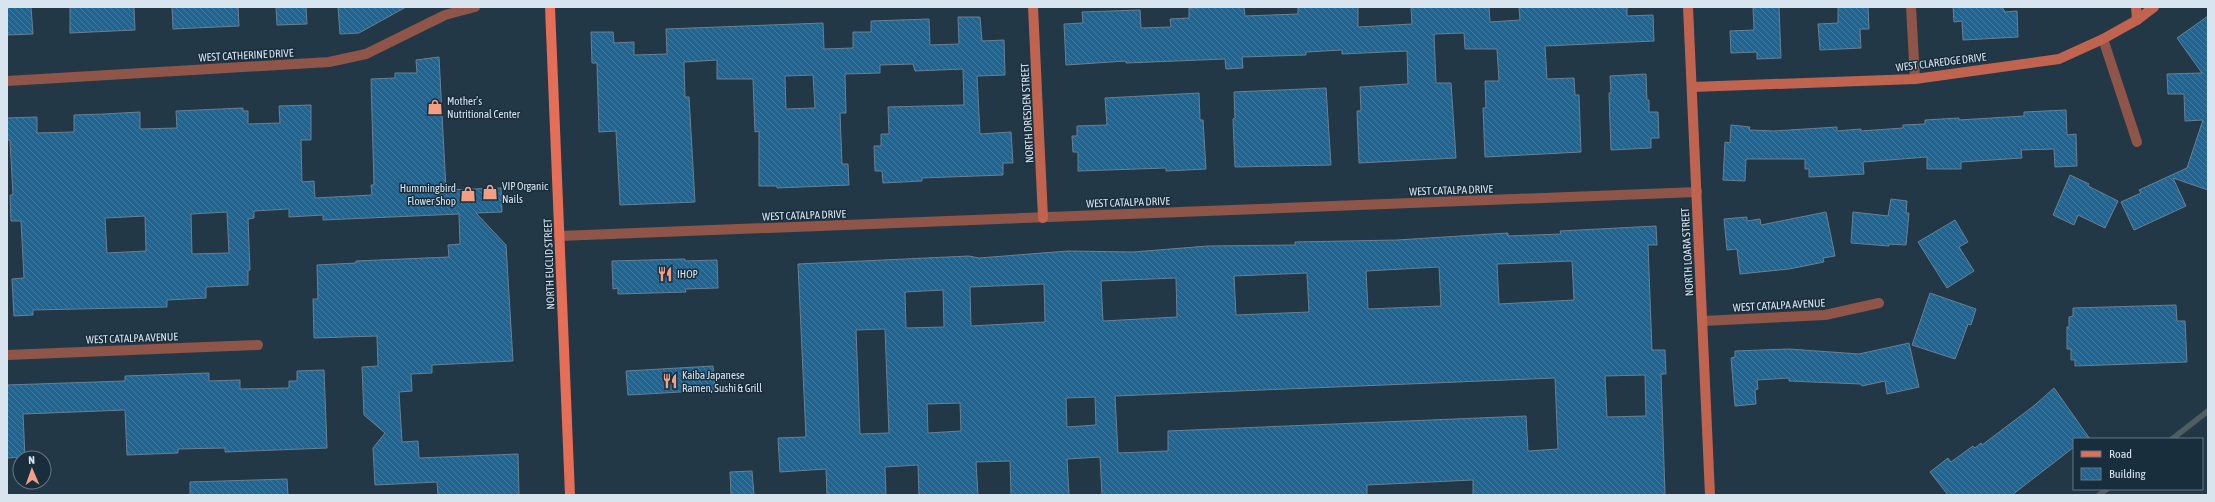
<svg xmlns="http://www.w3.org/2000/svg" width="2215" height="502" viewBox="0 0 2215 502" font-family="'Asap Condensed',sans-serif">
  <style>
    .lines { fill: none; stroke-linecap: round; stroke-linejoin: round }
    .stream { stroke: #4d5d60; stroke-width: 5.5 }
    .building { fill: url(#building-back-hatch); stroke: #698092; fill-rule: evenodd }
    .street { stroke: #8f5548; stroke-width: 10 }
    .secondary { stroke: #c06450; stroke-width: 10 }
    .primary { stroke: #e56e56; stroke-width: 10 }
    .labels { text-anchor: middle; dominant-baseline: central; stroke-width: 3; stroke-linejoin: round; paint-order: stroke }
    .street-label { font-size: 11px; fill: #d8e5ef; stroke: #192e3d }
    .poi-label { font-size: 11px; fill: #d8e5ef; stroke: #192e3d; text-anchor: start }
  </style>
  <defs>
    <pattern id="building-back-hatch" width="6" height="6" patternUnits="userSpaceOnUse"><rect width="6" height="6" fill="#226490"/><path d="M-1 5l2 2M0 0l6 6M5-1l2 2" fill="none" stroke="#417aa0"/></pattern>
  </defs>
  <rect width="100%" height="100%" fill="#233847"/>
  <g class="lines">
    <g class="stream">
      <polyline points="2172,439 2208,411"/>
      <polyline points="2099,495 2107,489"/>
    </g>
  </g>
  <g class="building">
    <polygon points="7,7 31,7 33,34 7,35"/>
    <polygon points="70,7 134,7 135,30 70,33"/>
    <polygon points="172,7 238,7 239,26 173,29"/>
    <polygon points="276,7 306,7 307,24 277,25"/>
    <polygon points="338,7 406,7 359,33 340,34"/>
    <polygon points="1228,7 1244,7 1245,16 1298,14 1298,7 1358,7 1358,27 1412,24 1411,7 1489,7 1490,22 1520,20 1519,7 1627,7 1627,16 1653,15 1654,41 1545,46 1547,79 1574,78 1575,95 1579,95 1581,152 1485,157 1483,108 1486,108 1485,81 1499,81 1497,49 1465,49 1464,33 1434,34 1436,83 1451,83 1456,158 1359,163 1357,111 1361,111 1360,87 1408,84 1407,51 1342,54 1342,50 1306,52 1306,55 1242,57 1243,68 1226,69 1225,59 1126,63 1126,61 1066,65 1064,24 1083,23 1082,12 1140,10 1141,28 1171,27 1170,19 1189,18 1189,8"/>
    <polygon points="1753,7 1779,7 1781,58 1757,59 1757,52 1731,53 1730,31 1754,30"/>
    <polygon points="1838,7 1868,7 1869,29 1860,29 1861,48 1820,50 1818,24 1838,23"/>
    <polygon points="1953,7 2002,7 2005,12 2017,11 2018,37 1963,40 1962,21 1954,22"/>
    <polygon points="2208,16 2208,190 2173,178 2186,206 2134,230 2121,202 2141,193 2139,190 2187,168 2203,120 2185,121 2184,94 2168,94 2167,74 2202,73 2177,38"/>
    <path d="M 958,17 L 980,17 L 982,41 L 1004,40 L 1005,75 L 977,76 L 980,134 L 1011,132 L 1013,163 L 1003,163 L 1003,175 L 922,178 L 922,181 L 883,183 L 882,171 L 875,171 L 874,146 L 881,146 L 881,134 L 889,134 L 888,107 L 964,105 L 963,69 L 915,71 L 913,64 L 880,65 L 880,73 L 845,74 L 846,113 L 840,113 L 842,164 L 848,164 L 849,185 L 777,188 L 777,186 L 759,186 L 759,131 L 755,132 L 753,79 L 717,79 L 717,60 L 684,62 L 685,97 L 689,97 L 695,202 L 620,205 L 616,131 L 599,132 L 597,63 L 592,63 L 591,32 L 613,32 L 614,43 L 634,42 L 634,55 L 667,54 L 666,29 L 823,23 L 824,49 L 853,48 L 853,32 L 871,32 L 871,21 L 929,19 L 930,45 L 959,44 ZM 813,75 L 815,108 L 786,109 L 785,76 Z"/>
    <path d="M 439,57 L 446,190 L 501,188 L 502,212 L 476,213 L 506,245 L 513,361 L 432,365 L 432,373 L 411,374 L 412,391 L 399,392 L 402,442 L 418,441 L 419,458 L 518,454 L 519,495 L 438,495 L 437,482 L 375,485 L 373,448 L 385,433 L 364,415 L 362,367 L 378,366 L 377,336 L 314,338 L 313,299 L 318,299 L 317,265 L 356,263 L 356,261 L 449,257 L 448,245 L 460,244 L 459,214 L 323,220 L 323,215 L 289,217 L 289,209 L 254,211 L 254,218 L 248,219 L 250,270 L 248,270 L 248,285 L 206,287 L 206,298 L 167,300 L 167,307 L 33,310 L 33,315 L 14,316 L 12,279 L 24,278 L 21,221 L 11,221 L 10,195 L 13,195 L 10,140 L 7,140 L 7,118 L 37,117 L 37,133 L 74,132 L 74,115 L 104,114 L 140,112 L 140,129 L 177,128 L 176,111 L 243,108 L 243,111 L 248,111 L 248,124 L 280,123 L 279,106 L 311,105 L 311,140 L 301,140 L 302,182 L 314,181 L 315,198 L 372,195 L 371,185 L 374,185 L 371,79 L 395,78 L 395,73 L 417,73 L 416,60 ZM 227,212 L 229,253 L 192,254 L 191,214 ZM 145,216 L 146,251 L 107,253 L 105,218 Z"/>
    <polygon points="1646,74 1647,100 1649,100 1649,112 1658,112 1659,138 1651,138 1651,148 1611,150 1609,93 1611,93 1610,76"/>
    <polygon points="1326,88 1331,165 1235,167 1233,119 1235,118 1234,92"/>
    <polygon points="1199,93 1200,120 1203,120 1206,169 1166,171 1166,168 1078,171 1078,152 1073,152 1072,136 1077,136 1077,126 1107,125 1105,98"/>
    <polygon points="2066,110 2067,135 2076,134 2077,166 2055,167 2054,149 2021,150 2022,158 1961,162 1961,169 1927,169 1927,157 1863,162 1864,174 1830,176 1809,177 1809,169 1805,169 1805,159 1746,159 1745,181 1723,180 1725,142 1730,143 1731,125 1750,127 1749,130 1774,131 1837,127 1837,131 1861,129 1861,131 1903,128 1903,125 1925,124 1925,120 1959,118 1959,120 2024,116 2024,112"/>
    <polygon points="2070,175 2089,184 2088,186 2118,201 2105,228 2078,215 2074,225 2053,215"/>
    <polygon points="1891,199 1907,201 1906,213 1909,213 1906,245 1889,244 1889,246 1851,243 1853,212 1888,216"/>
    <polygon points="1826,212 1835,256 1823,258 1824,262 1789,269 1740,274 1737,249 1727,250 1724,219 1747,217 1747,221 1760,219 1761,225"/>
    <polygon points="1955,220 1968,242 1959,247 1974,271 1947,288 1918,242"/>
    <path d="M 1656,226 L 1657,245 L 1648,245 L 1652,350 L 1665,350 L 1666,374 L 1661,374 L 1665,495 L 1473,495 L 1473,480 L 1367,485 L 1367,495 L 1102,495 L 1100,457 L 1067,459 L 1069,495 L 1011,495 L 1010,461 L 976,462 L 978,495 L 919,495 L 918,465 L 885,467 L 886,495 L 827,495 L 826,469 L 780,472 L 778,438 L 806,437 L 798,264 L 969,256 L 979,258 L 1068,251 L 1133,252 L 1208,246 L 1295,245 L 1295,242 L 1397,240 L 1508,233 L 1508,236 L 1561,234 L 1560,231 ZM 1572,261 L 1574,300 L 1499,304 L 1497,264 ZM 1439,267 L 1441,306 L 1368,309 L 1366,271 ZM 1307,273 L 1309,312 L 1236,315 L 1234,276 ZM 1176,278 L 1177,317 L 1103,321 L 1101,281 ZM 1044,284 L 1045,322 L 971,326 L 970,287 ZM 943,290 L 944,327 L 906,328 L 905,292 ZM 885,329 L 889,433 L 860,434 L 856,330 ZM 1645,375 L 1646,416 L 1607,417 L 1605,376 ZM 1555,378 L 1558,449 L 1528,451 L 1526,416 L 1168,431 L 1168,451 L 1118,453 L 1115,396 ZM 1095,397 L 1096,425 L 1067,427 L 1066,398 ZM 960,403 L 961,431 L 928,433 L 927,404 Z"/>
    <polygon points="685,259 685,261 717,260 718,288 685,289 686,292 618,294 618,288 613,289 612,261"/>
    <polygon points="1930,293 1976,309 1971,325 1968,324 1963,338 1955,359 1912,345"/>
    <polygon points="2176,305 2177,321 2185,321 2187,362 2075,366 2075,360 2071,360 2071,349 2067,349 2067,327 2069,327 2069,317 2073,316 2073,308"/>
    <polygon points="1909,343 1919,387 1887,394 1885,381 1862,386 1861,384 1789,381 1789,378 1757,380 1758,389 1755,390 1756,404 1735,406 1731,358 1735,357 1735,351 1789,349 1859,354"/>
    <polygon points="713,366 715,390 628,395 626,371"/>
    <polygon points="324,370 327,448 225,452 225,448 178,449 178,453 127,455 125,410 23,414 25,457 7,458 7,385 125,381 125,376 209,373 209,381 240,380 240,389 289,388 289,381 297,381 297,371"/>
    <polygon points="2054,388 2090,439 2074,439 2074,447 2012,495 1948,495 1930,472 1948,458 1951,462 1973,446 1975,448 1981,443 1982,445 2035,405"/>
    <polygon points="752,471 754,495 731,495 730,472"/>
    <polygon points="287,479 288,495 190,495 190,482"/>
  </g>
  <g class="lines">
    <g class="street">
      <polyline points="1911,7 1915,79"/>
      <polyline points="2103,39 2137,142"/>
      <polyline points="7,81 329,62 366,54 445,15 475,7"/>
      <polyline points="559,236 1697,192"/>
      <polyline points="1703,321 1825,315 1879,303"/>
      <polyline points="7,355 258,345"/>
    </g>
    <g class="secondary">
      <polyline points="1033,7 1043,218"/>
      <polyline points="1688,7 1710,495"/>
      <polyline points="2136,7 2137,20"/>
      <polyline points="1692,87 1915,79 2059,59 2103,39 2137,20 2154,7"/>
    </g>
    <polyline class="primary" points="550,7 570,495"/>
  </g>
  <defs>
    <symbol id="shop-bare" viewBox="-9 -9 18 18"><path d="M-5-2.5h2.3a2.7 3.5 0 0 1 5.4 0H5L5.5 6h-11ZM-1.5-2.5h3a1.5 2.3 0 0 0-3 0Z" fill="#f39f83" stroke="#192e3d" stroke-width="2.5" paint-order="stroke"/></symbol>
    <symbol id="restaurant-bare" viewBox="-9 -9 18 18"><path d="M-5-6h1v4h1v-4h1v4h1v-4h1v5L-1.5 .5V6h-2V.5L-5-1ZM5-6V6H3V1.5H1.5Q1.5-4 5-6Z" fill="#f39f83" stroke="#192e3d" stroke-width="2.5" paint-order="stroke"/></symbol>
  </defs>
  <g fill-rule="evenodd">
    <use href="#shop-bare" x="424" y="96" width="22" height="22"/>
    <use href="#shop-bare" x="479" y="181" width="22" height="22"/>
    <use href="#shop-bare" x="457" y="183" width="22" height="22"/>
    <use href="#restaurant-bare" x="654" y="263" width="22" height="22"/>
    <use href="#restaurant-bare" x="659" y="370" width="22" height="22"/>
  </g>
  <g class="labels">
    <g class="street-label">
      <text transform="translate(246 55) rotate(-3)">WEST CATHERINE DRIVE</text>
      <text transform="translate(1941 62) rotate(-7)">WEST CLAREDGE DRIVE</text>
      <text transform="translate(1027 113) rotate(-93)">NORTH DRESDEN STREET</text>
      <text transform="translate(1451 190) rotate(-2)">WEST CATALPA DRIVE</text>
      <text transform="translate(1128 202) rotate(-2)">WEST CATALPA DRIVE</text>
      <text transform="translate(804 215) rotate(-2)">WEST CATALPA DRIVE</text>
      <text transform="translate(1687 252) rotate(-93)">NORTH LOARA STREET</text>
      <text transform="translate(549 264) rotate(-92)">NORTH EUCLID STREET</text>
      <text transform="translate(1779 305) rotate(-3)">WEST CATALPA AVENUE</text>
      <text transform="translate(132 338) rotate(-2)">WEST CATALPA AVENUE</text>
    </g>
    <g class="poi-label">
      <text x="447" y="101">Mother’s<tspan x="447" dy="13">Nutritional Center</tspan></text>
      <text x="502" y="186">VIP Organic<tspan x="502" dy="13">Nails</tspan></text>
      <text x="456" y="188" text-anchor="end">Hummingbird<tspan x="456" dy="13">Flower Shop</tspan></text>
      <text x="677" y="274">IHOP</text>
      <text x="682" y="375">Kaiba Japanese<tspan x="682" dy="13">Ramen, Sushi &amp; Grill</tspan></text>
    </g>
  </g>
  <rect width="2215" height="502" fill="none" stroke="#d8e5ef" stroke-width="16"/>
  <rect x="2073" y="438" width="130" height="52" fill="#192e3d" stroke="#657784"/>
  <rect x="2081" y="451" width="20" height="6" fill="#e56e56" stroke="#657784"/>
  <text x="2109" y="458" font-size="12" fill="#d8e5ef">Road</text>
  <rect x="2081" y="468" width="20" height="12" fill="url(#building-back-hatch)" stroke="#657784"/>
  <text x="2109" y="478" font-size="12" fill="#d8e5ef">Building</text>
  <g transform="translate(32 470) rotate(358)"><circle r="19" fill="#192e3d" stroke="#657784"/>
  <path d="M0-3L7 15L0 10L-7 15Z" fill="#f39f83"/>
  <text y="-6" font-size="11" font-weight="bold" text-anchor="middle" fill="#d8e5ef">N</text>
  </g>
</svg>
